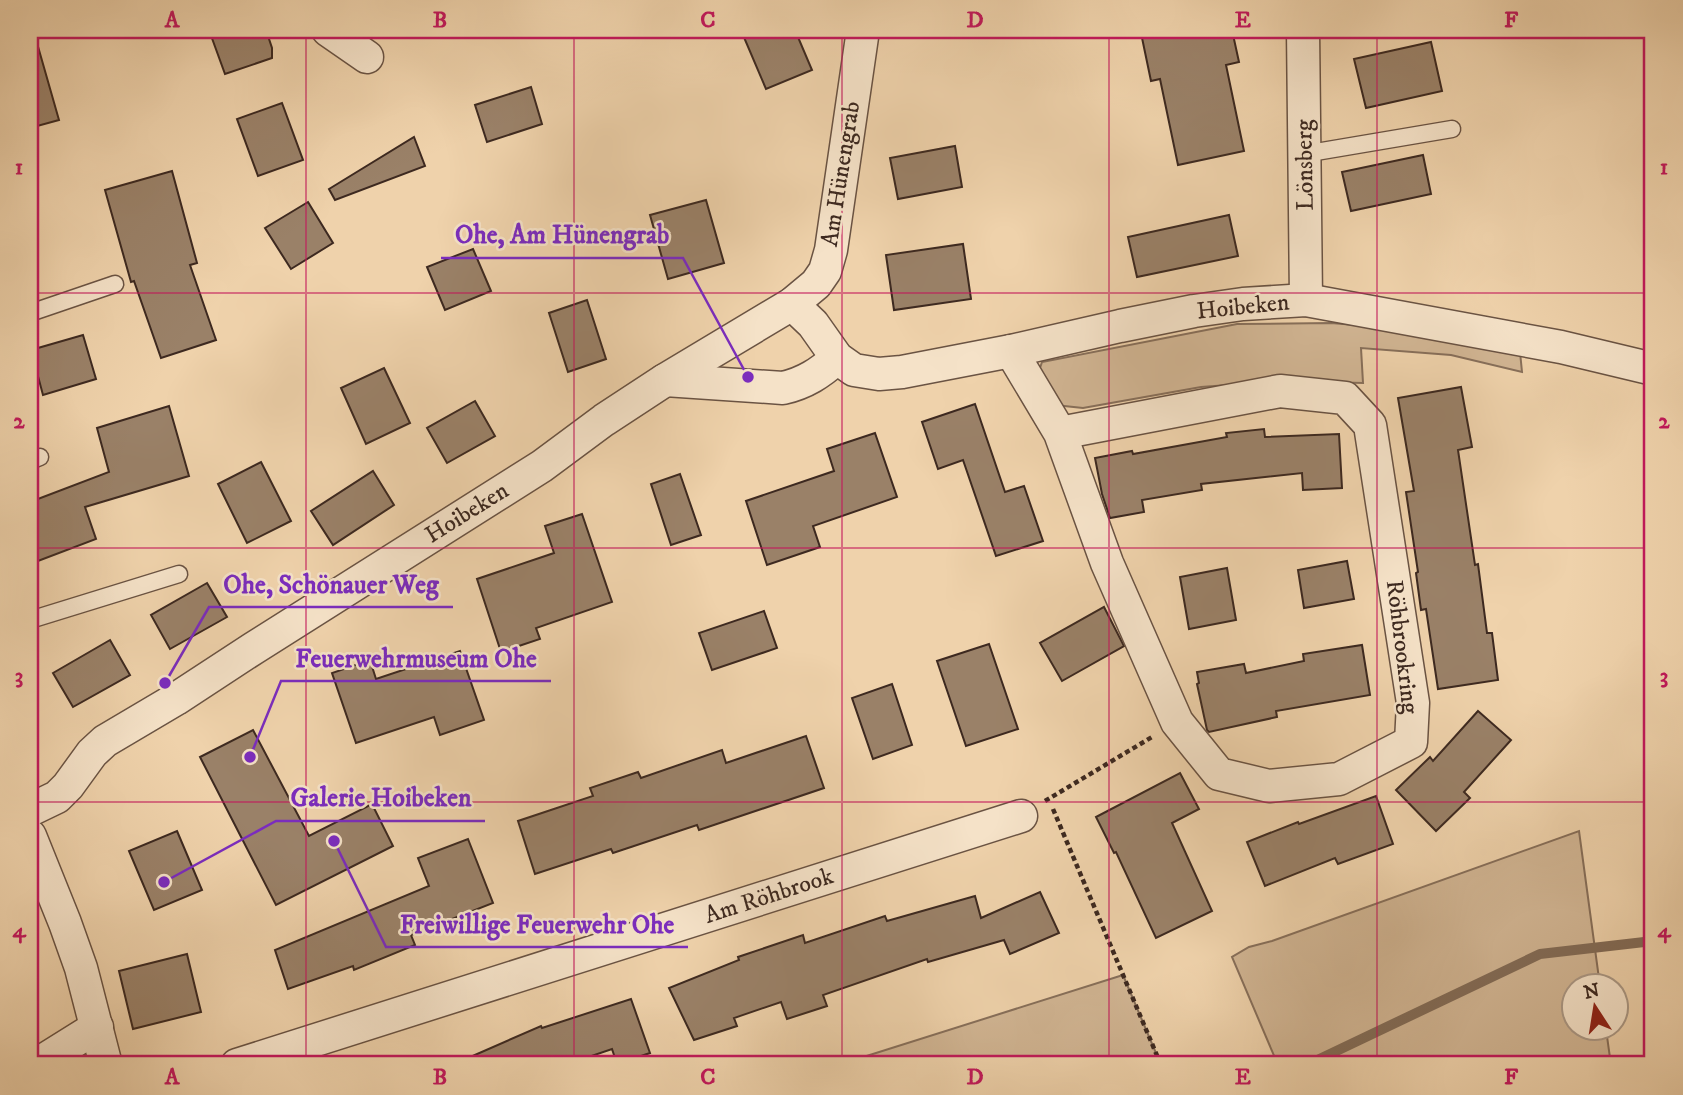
<svg xmlns="http://www.w3.org/2000/svg" width="1683" height="1095" viewBox="0 0 1683 1095" font-family="'IM FELL DW Pica',serif">
  <style>
    .green { fill: #d1b593; stroke: #876f5a; stroke-width: 2 }
    .lines { fill: none; stroke-linecap: round; stroke-linejoin: round }
    .stream { stroke: #836c57; stroke-width: 10 }
    .building { fill: #9a8168; stroke: #3d2920; stroke-width: 2 }
    .service-casing { stroke: #6a5343; stroke-width: 19 }
    .minor-casing { stroke: #6a5343; stroke-width: 35 }
    .path { stroke: #3d2920; stroke-width: 4.5; stroke-dasharray: 5 3.5; stroke-linecap: butt }
    .service { stroke: #f5e2c8; stroke-width: 16 }
    .minor { stroke: #f5e2c8; stroke-width: 32 }
    .grid { fill: none; stroke: #c2185b; stroke-width: 2; stroke-opacity: 0.55 }
    .labels { text-anchor: middle; dominant-baseline: central; stroke-width: 5; stroke-linejoin: round; paint-order: stroke }
    .street-label { font-size: 24px; fill: #3d2920; stroke: #f5e2c8 }
    .leader { fill: none; stroke: #7b2cbf; stroke-width: 2.5 }
    .callout-dot { fill: #7b2cbf; stroke: #f5e2c8; stroke-width: 2.5 }
    .callout-label { font-size: 26px; text-anchor: middle; font-weight: bold; fill: #7b2cbf; stroke: #f5e2c8; stroke-width: 5; stroke-linejoin: round; paint-order: stroke }
    .neatline { fill: none; stroke: #c2185b; stroke-width: 2.5 }
    .grid-label { font-size: 23px; text-anchor: middle; font-weight: bold; fill: #c2185b }
  </style>
  <rect width="100%" height="100%" fill="#efd2ab"/>
  <filter id="stains"><feTurbulence type="fractalNoise" baseFrequency=".00286" numOctaves="4"/><feColorMatrix values="0 0 0 0 .2 0 0 0 0 .09 0 0 0 0 .02 0 0 0 .5 -.17"/></filter>
  <radialGradient id="worn" r=".72"><stop offset=".6" stop-color="#630" stop-opacity="0"/><stop offset="1" stop-color="#630" stop-opacity=".3"/></radialGradient>
  <g class="green">
    <polygon points="1331,323 1416,330 1520,352 1522,372 1451,355 1361,348 1363,383 1282,381 1201,387 1083,408 1055,405 1038,374 1042,362 1237,324"/>
    <polygon points="1579,831 1600,986 1574,986 1574,1028 1606,1029 1611,1065 1278,1065 1232,957 1249,947 1272,941"/>
    <polygon points="1123,975 1161,1065 838,1065"/>
  </g>
  <g class="lines">
    <polyline class="stream" points="1307,1065 1540,954 1653,941"/>
  </g>
  <g class="building">
    <polygon points="209,30 266,30 272,48 272,58 225,74"/>
    <polygon points="756,30 795,30 812,70 766,89 743,35"/>
    <polygon points="1158,30 1232,30 1239,62 1226,65 1244,151 1178,165 1160,79 1151,81 1141,33"/>
    <polygon points="1431,42 1442,91 1366,108 1354,59"/>
    <polygon points="37,43 59,120 30,128 30,44"/>
    <polygon points="531,87 542,124 487,142 475,105"/>
    <polygon points="282,103 303,160 258,176 237,119"/>
    <polygon points="414,137 425,166 335,200 329,189"/>
    <polygon points="955,146 962,187 898,199 890,158"/>
    <polygon points="1423,155 1431,194 1351,211 1342,172"/>
    <polygon points="172,171 197,263 190,265 216,340 161,358 134,281 131,282 105,190"/>
    <polygon points="706,200 724,263 668,279 650,215"/>
    <polygon points="308,202 333,243 291,269 265,228"/>
    <polygon points="1229,215 1238,256 1137,277 1128,237"/>
    <polygon points="963,244 971,299 894,310 886,255"/>
    <polygon points="473,249 491,291 445,310 427,267"/>
    <polygon points="587,300 606,359 568,372 549,313"/>
    <polygon points="83,335 96,379 43,395 31,350"/>
    <polygon points="384,368 410,423 366,444 341,388"/>
    <polygon points="1461,387 1472,447 1458,450 1475,565 1478,564 1487,633 1492,633 1498,680 1438,689 1426,609 1421,610 1416,573 1418,572 1406,492 1414,491 1398,398"/>
    <polygon points="475,401 495,436 447,463 427,428"/>
    <polygon points="975,404 1005,492 1024,486 1043,541 996,556 963,460 938,469 922,422"/>
    <polygon points="169,406 189,476 85,507 96,539 30,564 30,502 109,472 97,428"/>
    <polygon points="1264,429 1265,437 1339,434 1342,488 1303,490 1302,473 1201,484 1202,490 1142,500 1144,512 1110,518 1102,494 1095,458 1132,451 1133,454 1227,437 1226,433"/>
    <polygon points="875,433 897,497 813,526 820,547 767,565 746,501 834,471 827,449"/>
    <polygon points="261,462 291,521 247,543 218,484"/>
    <polygon points="373,471 394,505 333,545 311,511"/>
    <polygon points="680,474 701,535 671,545 651,484"/>
    <polygon points="582,514 612,602 536,628 540,639 501,652 477,579 554,553 545,526"/>
    <polygon points="1347,561 1354,599 1304,608 1298,570"/>
    <polygon points="1227,568 1236,620 1189,629 1180,577"/>
    <polygon points="207,583 227,617 170,649 151,615"/>
    <polygon points="1104,607 1124,646 1062,681 1040,643"/>
    <polygon points="764,611 777,648 712,670 699,633"/>
    <polygon points="110,640 130,675 73,707 53,673"/>
    <polygon points="989,644 1018,729 966,746 937,661"/>
    <polygon points="1362,645 1370,695 1276,711 1277,717 1209,732 1207,730 1197,684 1199,683 1197,672 1244,664 1246,673 1304,661 1303,654"/>
    <polygon points="460,651 484,720 440,735 434,717 356,743 332,673 370,660 376,679"/>
    <polygon points="892,684 912,745 873,759 852,698"/>
    <polygon points="1478,711 1511,740 1464,792 1470,798 1436,831 1396,790 1430,757 1433,761"/>
    <polygon points="253,730 309,836 372,804 393,846 276,905 200,757"/>
    <polygon points="806,736 824,788 699,830 697,825 613,853 611,849 535,874 518,821 593,796 590,788 638,772 641,778 722,750 726,763"/>
    <polygon points="1180,773 1199,809 1172,823 1212,911 1156,938 1116,852 1114,853 1096,817"/>
    <polygon points="1376,796 1393,844 1338,864 1335,858 1265,886 1247,842 1298,822 1299,824"/>
    <polygon points="177,831 202,890 154,910 129,851"/>
    <polygon points="468,839 493,903 411,935 415,945 354,970 353,966 288,989 275,950 429,886 418,858"/>
    <polygon points="1040,892 1059,933 1010,954 1004,940 928,962 927,959 823,995 827,1006 787,1019 781,1002 734,1018 737,1026 694,1040 669,988 739,960 738,957 803,935 805,943 885,916 887,921 975,896 981,918"/>
    <polygon points="187,954 201,1012 133,1029 119,971"/>
    <polygon points="631,999 650,1053 617,1064 612,1049 565,1065 452,1065 541,1026 542,1028"/>
  </g>
  <g class="lines">
    <defs>
      <g id="service">
        <polyline points="1304,154 1452,129"/>
        <polyline points="30,313 115,284"/>
        <polyline points="30,461 40,457"/>
        <polyline points="30,620 179,574"/>
      </g>
      <g id="minor">
        <polyline points="328,30 367,57"/>
        <polyline points="1303,30 1306,300"/>
        <polyline points="792,304 813,324 837,358 854,370 879,374 902,372 1011,351 1120,326 1194,311 1243,304 1306,300 1561,347 1653,369"/>
        <polyline points="1011,351 1060,433 1107,563 1177,722 1219,774 1269,786 1339,779 1411,742 1413,703 1370,425 1345,398 1280,391 1060,433"/>
        <path d="M 665,380 L 783,388 C 805,383 820,373 837,358"/>
        <polyline points="30,810 57,797 68,786 92,753 105,741 176,699 254,648 542,466 604,420 665,380 792,304 816,284 825,271 831,250 863,30"/>
        <polyline points="30,836 65,923 81,968 106,1065"/>
        <polyline points="36,1065 97,1027"/>
        <polyline points="237,1065 1021,816"/>
      </g>
    </defs>
    <use href="#service" class="service-casing"/>
    <use href="#minor" class="minor-casing"/>
    <g class="path">
      <polyline points="1045,801 1152,737"/>
      <polyline points="1053,809 1161,1065"/>
    </g>
    <use href="#service" class="service"/>
    <use href="#minor" class="minor"/>
  </g>
  <path class="grid" d="M 306,30 L 306,1065M 574,30 L 574,1065M 842,30 L 842,1065M 1109,30 L 1109,1065M 1377,30 L 1377,1065M 30,293 L 1653,293M 30,548 L 1653,548M 30,802 L 1653,802"/>
  <g class="labels">
    <g class="street-label">
      <text transform="translate(1305 165) rotate(-91)">Lönsberg</text>
      <text transform="translate(841 174) rotate(-81)">Am Hünengrab</text>
      <text transform="translate(1243 307) rotate(-6)">Hoibeken</text>
      <text transform="translate(467 513) rotate(-32)">Hoibeken</text>
      <text transform="translate(1402 647) rotate(83)">Röhbrookring</text>
      <text transform="translate(769 896) rotate(-18)">Am Röhbrook</text>
    </g>
  </g>
  <path class="leader" d="M748 377L683 258H441M165 683L209 607H453M250 757L281 681H551M164 882L276 821H485M334 841L386 947H688"/>
  <g class="callout-dot">
    <circle cx="748" cy="377" r="7"/>
    <circle cx="165" cy="683" r="7"/>
    <circle cx="250" cy="757" r="7"/>
    <circle cx="164" cy="882" r="7"/>
    <circle cx="334" cy="841" r="7"/>
  </g>
  <g class="callout-label">
    <text x="562" y="243">Ohe, Am Hünengrab</text>
    <text x="331" y="593">Ohe, Schönauer Weg</text>
    <text x="416" y="667">Feuerwehrmuseum Ohe</text>
    <text x="381" y="806">Galerie Hoibeken</text>
    <text x="537" y="933">Freiwillige Feuerwehr Ohe</text>
  </g>
  <rect width="1683" height="1095" fill="none" stroke="#efd2ab" stroke-width="77"/>
  <g transform="translate(1595 1007) rotate(348)"><circle r="33" fill="#f5e2c8" stroke="#ab9885" stroke-width="2"/>
  <path d="M0-5L12 26L0 18L-12 26Z" fill="#8f2418"/>
  <text y="-10" font-size="19" font-weight="bold" text-anchor="middle" fill="#3d2920">N</text>
  </g>
  <rect x="38" y="38" width="1606" height="1018" class="neatline"/>
  <g class="grid-label">
    <text x="172" y="27">A</text>
    <text x="440" y="27">B</text>
    <text x="708" y="27">C</text>
    <text x="975" y="27">D</text>
    <text x="1243" y="27">E</text>
    <text x="1511" y="27">F</text>
    <text x="19" y="174">1</text>
    <text x="1664" y="174">1</text>
    <text x="19" y="428">2</text>
    <text x="1664" y="428">2</text>
    <text x="19" y="683">3</text>
    <text x="1664" y="683">3</text>
    <text x="19" y="937">4</text>
    <text x="1664" y="937">4</text>
    <text x="172" y="1084">A</text>
    <text x="440" y="1084">B</text>
    <text x="708" y="1084">C</text>
    <text x="975" y="1084">D</text>
    <text x="1243" y="1084">E</text>
    <text x="1511" y="1084">F</text>
  </g>
  <rect width="100%" height="100%" filter="url(#stains)"/>
  <rect width="100%" height="100%" fill="url(#worn)"/>
</svg>
